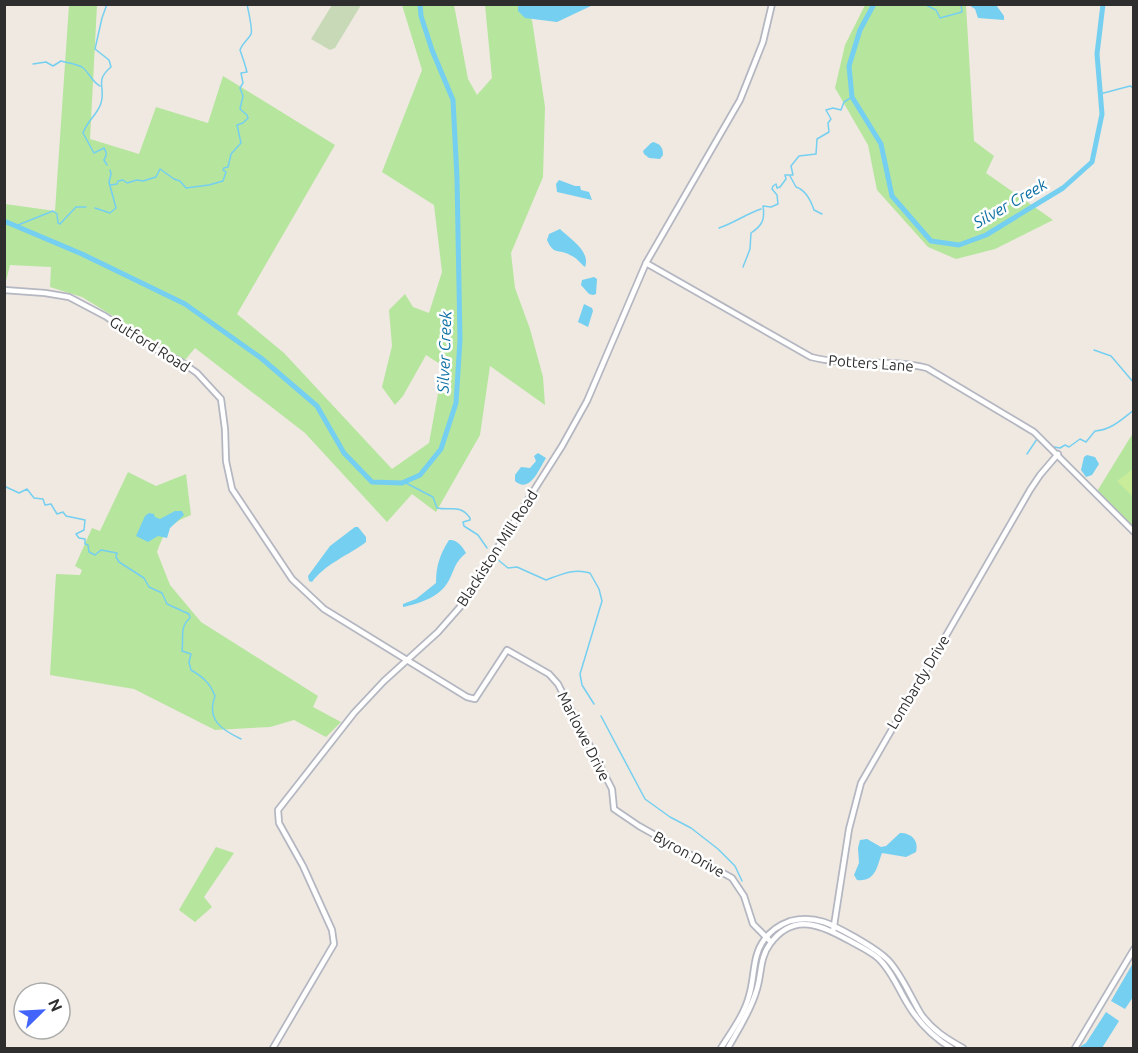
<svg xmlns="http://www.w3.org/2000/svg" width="1138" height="1053" viewBox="0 0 1138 1053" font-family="Ubuntu,sans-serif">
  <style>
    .green { fill: #b6e59e }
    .cemetery { fill: #c8d9b8 }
    .pitch { fill: #c9ec9a }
    .water { fill: #75cff0 }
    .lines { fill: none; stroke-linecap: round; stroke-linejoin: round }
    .stream { stroke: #75cff0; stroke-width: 1.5 }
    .river { stroke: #75cff0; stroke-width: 5 }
    .secondary-casing { stroke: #b4b7c1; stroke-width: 8 }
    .secondary { stroke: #fff; stroke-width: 4.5 }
    .labels { text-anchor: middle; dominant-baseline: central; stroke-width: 5; stroke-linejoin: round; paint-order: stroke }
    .street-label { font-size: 15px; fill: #2e2e2e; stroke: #fff }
    .water-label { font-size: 16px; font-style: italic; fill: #0d6fa3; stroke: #fff }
  </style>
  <rect width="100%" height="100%" fill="#efe9e1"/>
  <g class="green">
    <polygon points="69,5 97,5 90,139 139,154 156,107 208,123 223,76 335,145 237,314 284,353 392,469 429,443 443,366 426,355 403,396 395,405 382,387 392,346 389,310 405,294 413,307 429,313 442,272 434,205 382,172 422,70 402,5 454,5 468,79 477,95 492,78 485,5 519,5 532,20 545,107 543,177 511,253 515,288 530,329 543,377 545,405 490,366 480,435 436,512 412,494 387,522 305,433 195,348 185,360 82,297 50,287 51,267 10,265 5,285 5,204 55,211"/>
    <polygon points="865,5 966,5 974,141 994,156 986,173 1053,220 995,249 956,259 928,247 877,190 868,145 835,88 845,45"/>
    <polygon points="1133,433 1133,531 1096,493"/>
    <path d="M 128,472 L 156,486 L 186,474 L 191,515 C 169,524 165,530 157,552 L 170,585 L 201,622 L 318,696 L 313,707 L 341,722 L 326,737 L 294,720 L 270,727 L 215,730 L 134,689 L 50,675 L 56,574 L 80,575 L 82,570 L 75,566 L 92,528 L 100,531 Z"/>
    <polygon points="216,847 234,853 204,897 212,907 195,922 179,910"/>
  </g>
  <polygon class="cemetery" points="332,5 361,5 335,48 330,50 311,39"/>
  <polygon class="pitch" points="1133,469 1133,497 1117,481"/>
  <g class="water">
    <polygon points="518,5 518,4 593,5 557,22 525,18 518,11"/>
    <polygon points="969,5 996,5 1004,16 1004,20 978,18 975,9"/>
    <path d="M 654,142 C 661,145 663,148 663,155 L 660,159 L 649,158 L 644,154 L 643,151 L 651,143 Z"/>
    <polygon points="559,180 575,186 580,186 581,190 589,192 592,200 557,192 556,184"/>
    <path d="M 560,229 C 569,238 591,251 585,267 C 580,263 576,257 570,255 C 558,248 554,256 547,240 L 549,234 Z"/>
    <polygon points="594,277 597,279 596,294 593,295 589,294 581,285 582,280"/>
    <polygon points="584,304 592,308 593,311 588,327 578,322"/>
    <path d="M 538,453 L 546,458 C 539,469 530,494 515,481 L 515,475 L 521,467 L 530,468 L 536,461 L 534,456 Z"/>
    <polygon points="1087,455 1095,457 1099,464 1092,475 1086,477 1081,470 1084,457"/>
    <polygon points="175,511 182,511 184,515 170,528 167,538 158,536 148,542 136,536 145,516 149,513 154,514 155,517 160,519"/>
    <path d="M 355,527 L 358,527 L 366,537 L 366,542 C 349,555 325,564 312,582 L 309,581 L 308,576 L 330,546 Z"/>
    <path d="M 449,540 C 457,539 463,547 466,553 C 452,565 455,572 446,585 C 437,598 417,604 403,607 L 403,604 L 416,599 L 436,583 C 436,566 440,554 449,540 Z"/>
    <path d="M 900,833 C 912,833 919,841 916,852 L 906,857 L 882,853 C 877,866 876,882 857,880 L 854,875 L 859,863 L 858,848 L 860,840 L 867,839 L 881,847 L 886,846 Z"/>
    <polygon points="1133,963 1133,997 1125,1009 1111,1001"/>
    <polygon points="1106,1012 1119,1021 1102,1048 1081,1048 1081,1046 1086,1043"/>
  </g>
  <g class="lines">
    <g class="stream">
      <polyline points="924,4 936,10 940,18 962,12 961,4"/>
      <path d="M 33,64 L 46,62 L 53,66 L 61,61 C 68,63 76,64 82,67 C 89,72 92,82 100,86"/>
      <polyline points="1100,94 1130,86 1134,88"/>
      <path d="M 107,165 L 104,160 C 107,155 107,153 104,148 L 94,153 L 83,133 C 87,121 98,114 101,103 C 106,87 94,81 111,67 L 109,60 L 95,49 L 102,18 L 107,4"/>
      <path d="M 790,176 L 796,187 C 806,190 811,201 814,210 L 822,214"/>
      <path d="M 110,185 L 117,184 L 118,181 L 123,180 L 127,183 L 137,180 L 143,181 L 156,177 L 160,169 L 174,179 L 180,181 L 186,188 L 209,185 L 223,181 L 226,172 L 223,170 L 224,168 L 228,167 L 231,154 L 241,143 L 237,125 L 243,123 L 248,118 L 247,115 L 240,109 L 243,96 L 240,88 L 243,83 L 241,73 L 247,72 C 245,64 243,58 240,50 C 243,42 249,39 251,34 C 253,30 248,10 247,4"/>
      <polyline points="95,208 110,213 116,208 109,182 111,174 110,170"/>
      <polyline points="18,225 53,211 57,214 58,223 60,224 76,207 86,207"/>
      <path d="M 719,228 C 734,223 746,214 761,209"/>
      <path d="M 743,267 L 750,249 L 751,233 C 763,225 765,219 763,206 L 771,207 L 778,204 L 777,195 L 772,189 L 773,186 L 776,184 L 777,188 L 780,187 L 786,179 L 785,175 L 793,175 L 791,166 L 799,156 L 816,154 L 817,139 L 829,132 L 828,123 L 831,119 L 826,110 L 833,108 L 841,110 L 844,102 L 852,97"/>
      <polyline points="1094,350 1111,356 1134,383"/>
      <path d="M 1054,447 L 1060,448 L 1065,445 L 1069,447 L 1080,439 L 1086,442 L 1095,431 C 1111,430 1121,420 1134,410"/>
      <polyline points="1027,454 1037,439 1047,449"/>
      <path d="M 404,482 L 433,497 L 437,508 C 452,511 460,504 470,518 L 470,520 L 463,522 L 464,526 L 478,535 L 487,548"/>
      <path d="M 4,486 L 19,493 L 27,489 L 34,498 L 43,499 L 45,505 L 51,504 L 57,514 L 63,512 L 66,516 L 85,520 L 84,530 L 76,534 L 79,538 L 85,539 L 85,544 L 88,545 L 89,552 L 95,555 L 101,550 L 117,553 L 116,557 L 119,562 L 144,578 L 149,587 L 162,593 L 167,604 L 189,614 L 190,618 C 179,627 184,638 182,651 L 191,654 L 189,662 L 191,670 C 203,677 210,683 215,696 C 206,720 222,730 241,739"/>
      <path d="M 497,559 L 508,568 L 517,567 L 546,580 C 562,574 574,568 590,573 L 599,589 L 602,601 L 580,674 L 582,685 L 594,704"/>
      <polyline points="601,716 645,799 670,817 691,828 718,849 735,866 742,881"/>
    </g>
    <g class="river">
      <polyline points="874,4 860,30 849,66 852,97 881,144 892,196 931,241 959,245 986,235 1063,188 1092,162 1102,114 1097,54 1103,4"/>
      <polyline points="4,221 82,254 185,304 261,358 317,406 344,453 372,482 402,483 420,475 441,449 456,403 460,340 457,178 453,100 432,50 421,16 420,4"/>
    </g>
    <defs>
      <g id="secondary">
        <path d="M 646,263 L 811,357 C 849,367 889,358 927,368 L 1034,432 L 1134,532"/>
        <polyline points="4,290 45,293 69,297 105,316 153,348 180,361 197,373 221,399 225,429 226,461 232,489 292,579 324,609 467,697 475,699 507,650 549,674 558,684 612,789 614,809 639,826 732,878 744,896 753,924 771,942"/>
        <polyline points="833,932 849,829 861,783 1030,490 1040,475 1058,454"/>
        <polyline points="273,1048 334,944 332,930 303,866 279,823 278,810 354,713 384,681 438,632 460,607 562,446 587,401 646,263 740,100 763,42 772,4"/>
        <path d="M 721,1048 C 731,1032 744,1015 749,996 C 755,977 752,956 764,940 C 771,930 779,925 790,921 C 817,914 835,926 858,939 C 868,945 879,951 888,960 C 902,975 910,996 921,1014 C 932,1030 947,1039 963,1048"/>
        <path d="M 728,1048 C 738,1030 750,1012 756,992 C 762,976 759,958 770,944 C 794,911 822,926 850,941 C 859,946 870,951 878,958 C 891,970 898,988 907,1003 C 918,1022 933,1037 951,1048"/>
        <polyline points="1075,1048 1134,949"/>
      </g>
    </defs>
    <use href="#secondary" class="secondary-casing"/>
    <use href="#secondary" class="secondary"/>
  </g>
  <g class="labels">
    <g class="street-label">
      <text transform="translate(150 344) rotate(32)">Gutford Road</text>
      <text transform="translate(871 363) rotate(4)">Potters Lane</text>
      <text transform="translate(497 548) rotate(-57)">Blackiston Mill Road</text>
      <text transform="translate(918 682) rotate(-59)">Lombardy Drive</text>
      <text transform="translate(584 736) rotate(63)">Marlowe Drive</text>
      <text transform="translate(689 854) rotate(29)">Byron Drive</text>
    </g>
    <g class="water-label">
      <text transform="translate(1010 203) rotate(-30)">Silver Creek</text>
      <text transform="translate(444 352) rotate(-88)">Silver Creek</text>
    </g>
  </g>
  <rect width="1138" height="1053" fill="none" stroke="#2e2e2e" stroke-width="12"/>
  <g transform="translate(42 1011) rotate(66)"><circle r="28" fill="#ffffff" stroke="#ababab" stroke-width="1.5"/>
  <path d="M0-4.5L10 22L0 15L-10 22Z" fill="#4264fb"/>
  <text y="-9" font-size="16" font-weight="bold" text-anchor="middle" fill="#2e2e2e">N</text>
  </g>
</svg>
